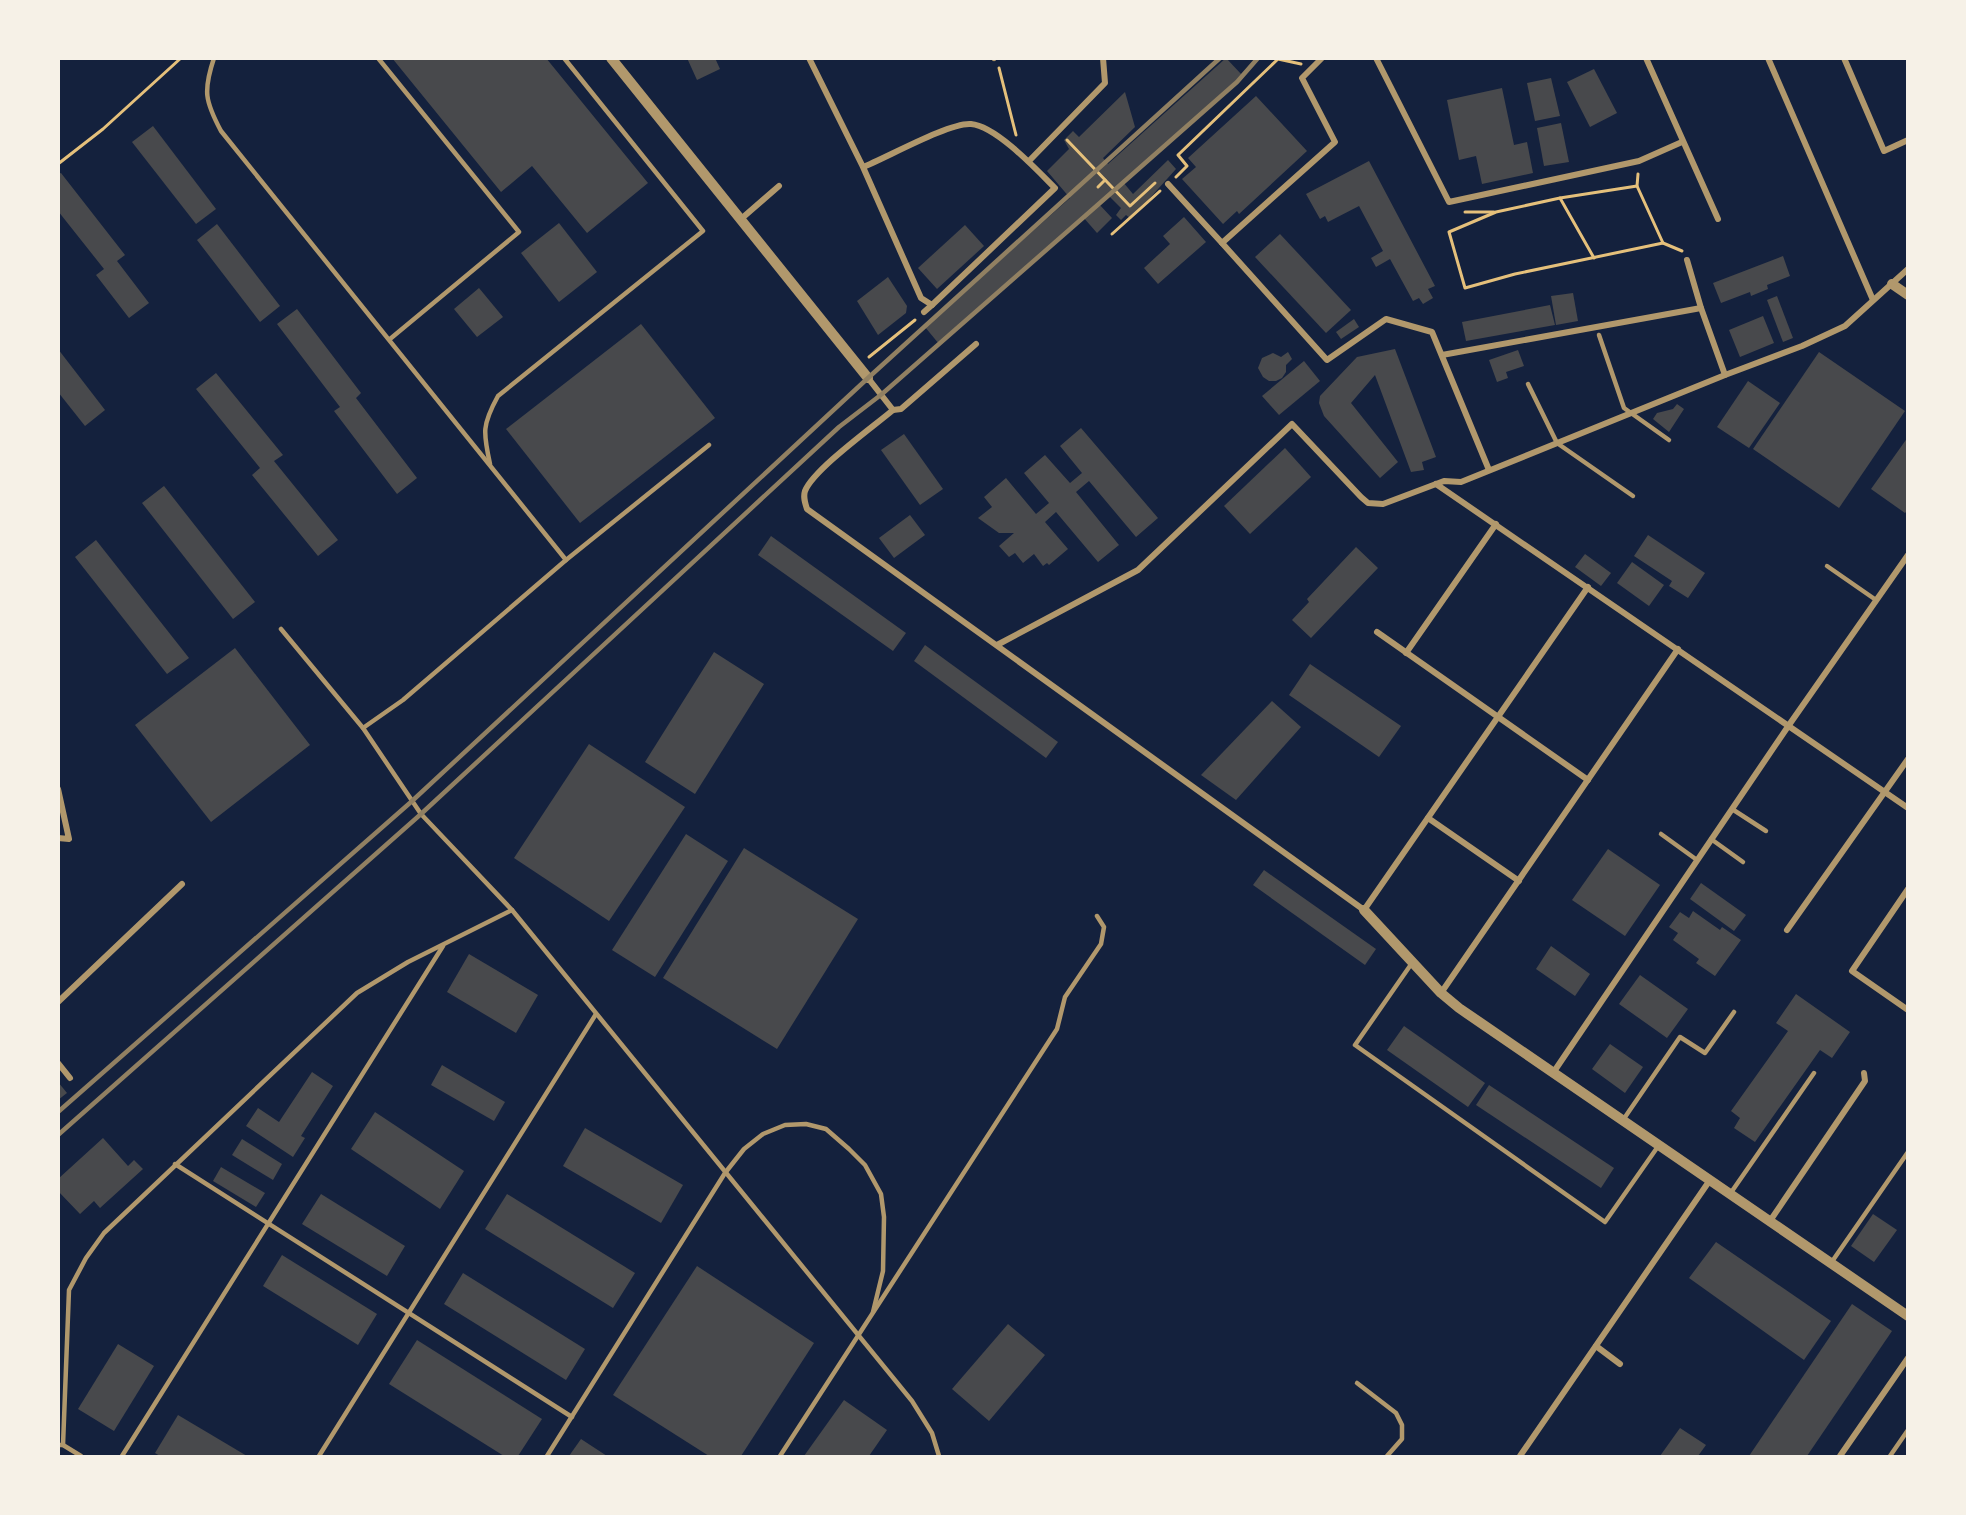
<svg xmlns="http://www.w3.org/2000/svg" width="1966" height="1515" viewBox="0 0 1966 1515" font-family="'PT Sans Narrow',sans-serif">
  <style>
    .building { fill: #48494c }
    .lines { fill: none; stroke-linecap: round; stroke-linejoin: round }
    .path { stroke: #e5c07b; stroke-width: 3 }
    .service { stroke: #b1986c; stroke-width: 4.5 }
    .minor { stroke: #b1986c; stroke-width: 6 }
    .tertiary { stroke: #b1986c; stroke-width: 10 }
    .rail { stroke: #918062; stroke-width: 4.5 }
  </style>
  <rect width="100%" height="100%" fill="#14213d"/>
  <g class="building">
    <polygon points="392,58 546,58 648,183 587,233 532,166 501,192"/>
    <polygon points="687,58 715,58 720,69 697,80"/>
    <polygon points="1226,58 1242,75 1123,182 1133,194 1168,160 1176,169 1131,219 1126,215 1121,220 1116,215 1121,208 1108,195 1098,203 1112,218 1097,233 1083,217 939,344 925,327 1070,198 1047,171 1069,149 1064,140 1073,131 1079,137 1125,92 1135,127 1103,158 1108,164"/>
    <polygon points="1594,69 1617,113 1590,127 1567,82"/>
    <polygon points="1551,78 1560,116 1535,121 1527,83"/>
    <polygon points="1502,88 1514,145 1527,142 1533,173 1482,184 1476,156 1459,160 1447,100"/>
    <polygon points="1256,96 1307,151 1239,214 1237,211 1223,224 1182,179 1196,167 1188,158"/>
    <polygon points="1561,123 1569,162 1544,166 1537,128"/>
    <polygon points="153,126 216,209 196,224 132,142"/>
    <polygon points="1369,161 1435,286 1428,289 1433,298 1423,304 1419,298 1413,301 1390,259 1376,267 1371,258 1383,251 1359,206 1328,222 1325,216 1320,219 1306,194"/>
    <polygon points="61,173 125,255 117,261 149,303 129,318 96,275 104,269 58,211 58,174"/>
    <polygon points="1184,217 1206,242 1158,284 1144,268 1170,244 1163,236"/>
    <polygon points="559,223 597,272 559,302 521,253"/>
    <polygon points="217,224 280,306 260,322 197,240"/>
    <polygon points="965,225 984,246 937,289 918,268"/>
    <polygon points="1280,234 1351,310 1326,333 1255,257"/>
    <polygon points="1783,256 1790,276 1767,285 1768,289 1751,296 1750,292 1721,303 1713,283"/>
    <polygon points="888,277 907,306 906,313 878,335 857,301"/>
    <polygon points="479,288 503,317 477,337 454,309"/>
    <polygon points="1573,293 1578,321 1556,325 1551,296"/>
    <polygon points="1777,296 1793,338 1783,342 1767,300"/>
    <polygon points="1550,305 1555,325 1466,341 1462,322"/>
    <polygon points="297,309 361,393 356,398 417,478 397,494 334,411 340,407 277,324"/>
    <polygon points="1763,316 1774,343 1740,357 1729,330"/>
    <polygon points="1354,319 1359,327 1341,339 1336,332"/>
    <polygon points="641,324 715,418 580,523 506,429"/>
    <polygon points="58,349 105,410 85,426 58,392"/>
    <polygon points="1395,349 1436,457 1422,462 1424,470 1411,472 1375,375 1351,403 1398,462 1380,478 1324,416 1319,403 1320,396 1357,357"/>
    <polygon points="1518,350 1524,366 1506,372 1508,378 1497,382 1489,360"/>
    <polygon points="1288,352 1292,359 1286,365 1286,372 1282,378 1276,381 1269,381 1263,377 1258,368 1262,358 1273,353 1281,357"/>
    <polygon points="1819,352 1905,411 1839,508 1753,449"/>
    <polygon points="1304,361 1320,381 1279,415 1262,396"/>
    <polygon points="216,373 283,455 274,461 338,540 318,556 252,475 260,468 196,389"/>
    <polygon points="1748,381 1780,403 1749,448 1717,427"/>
    <polygon points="1677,404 1684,409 1669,432 1653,419 1657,413 1673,409"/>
    <polygon points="1081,428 1158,518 1136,537 1089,481 1076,492 1119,545 1098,562 1056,512 1045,522 1068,549 1049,565 1047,563 1043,566 1034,554 1023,563 1015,553 1009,557 999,546 1014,533 999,533 978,518 992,507 984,497 1006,478 1036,514 1049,503 1024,473 1045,455 1070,483 1082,473 1060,446"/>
    <polygon points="904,434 943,489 920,505 881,450"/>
    <polygon points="1908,437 1908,510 1905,513 1871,489"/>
    <polygon points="1285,448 1311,477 1250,534 1224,506"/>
    <polygon points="164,486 255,602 233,619 142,503"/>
    <polygon points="910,515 925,535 894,558 879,538"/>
    <polygon points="1648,535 1705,573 1688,598 1669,586 1672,581 1634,556"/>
    <polygon points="771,536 906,633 893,651 758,555"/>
    <polygon points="96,540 189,658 167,674 75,557"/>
    <polygon points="1356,547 1378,568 1311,638 1292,620 1309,602 1307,599"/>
    <polygon points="1585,554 1611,573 1601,586 1575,567"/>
    <polygon points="1632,562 1664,585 1649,606 1617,583"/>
    <polygon points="925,645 1058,742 1046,758 914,661"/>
    <polygon points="235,648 310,745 211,822 135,725"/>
    <polygon points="714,652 764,684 695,794 645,762"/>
    <polygon points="1310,664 1401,726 1379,757 1289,695"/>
    <polygon points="1272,701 1301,727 1236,800 1201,775"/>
    <polygon points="589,744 685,807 609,921 514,858"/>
    <polygon points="686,834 728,861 655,977 612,950"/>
    <polygon points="744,848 858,919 777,1049 663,978"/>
    <polygon points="1608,849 1660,885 1625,936 1572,900"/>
    <polygon points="1264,870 1376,949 1365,965 1253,885"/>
    <polygon points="1701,883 1746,915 1734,931 1690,899"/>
    <polygon points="1693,911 1720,930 1722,927 1741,940 1715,976 1696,963 1699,959 1673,940 1678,933 1669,927 1680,912 1689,918"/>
    <polygon points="1551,946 1590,974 1575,996 1536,969"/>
    <polygon points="469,954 538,995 516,1033 447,992"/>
    <polygon points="1640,975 1688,1009 1667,1038 1619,1004"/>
    <polygon points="1796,994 1850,1032 1832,1058 1820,1050 1755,1142 1734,1128 1740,1118 1731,1111 1788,1031 1776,1023"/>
    <polygon points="1404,1026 1485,1083 1468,1107 1387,1050"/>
    <polygon points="1610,1044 1643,1067 1625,1093 1592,1069"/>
    <polygon points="442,1065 505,1102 494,1121 431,1085"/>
    <polygon points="312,1072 333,1086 301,1136 305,1138 293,1157 246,1126 258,1108 279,1122"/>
    <polygon points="58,1082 67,1093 58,1100"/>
    <polygon points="1489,1085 1614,1168 1601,1188 1476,1105"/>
    <polygon points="375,1112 464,1171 440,1209 351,1149"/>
    <polygon points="585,1128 683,1185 661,1223 563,1166"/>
    <polygon points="103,1138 128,1166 134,1160 143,1169 100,1208 94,1201 80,1214 58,1191 58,1179"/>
    <polygon points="242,1139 282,1164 273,1180 232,1155"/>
    <polygon points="221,1167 265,1193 256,1207 213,1181"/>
    <polygon points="321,1194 405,1246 387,1276 302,1224"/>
    <polygon points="507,1194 635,1273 613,1308 485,1229"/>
    <polygon points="1873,1214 1897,1230 1874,1262 1851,1246"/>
    <polygon points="1716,1242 1831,1321 1804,1360 1689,1278"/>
    <polygon points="282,1255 377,1314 358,1345 263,1286"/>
    <polygon points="697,1266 814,1343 741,1456 709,1456 613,1395"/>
    <polygon points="463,1273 585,1349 566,1380 444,1304"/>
    <polygon points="1852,1304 1892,1331 1807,1456 1749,1456"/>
    <polygon points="1008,1324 1045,1355 989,1421 952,1389"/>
    <polygon points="417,1340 542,1419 518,1456 504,1456 389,1384"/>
    <polygon points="118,1344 154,1366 114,1431 78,1409"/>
    <polygon points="844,1400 887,1430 869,1456 804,1456"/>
    <polygon points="178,1415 247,1456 160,1456 155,1453"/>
    <polygon points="1680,1428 1706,1445 1698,1456 1660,1456"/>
    <polygon points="581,1439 607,1456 569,1456"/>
  </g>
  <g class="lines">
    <g class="path">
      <polyline points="999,68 1016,135"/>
      <polyline points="1067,140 1130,206 1155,183"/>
      <polyline points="58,164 103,129 181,58"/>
      <polyline points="1638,174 1637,186 1663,243 1682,251"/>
      <polyline points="1176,177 1187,166 1178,155 1278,59 1301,64"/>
      <polyline points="1637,186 1560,198 1496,212 1449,232 1465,288 1515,274 1663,243"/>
      <polyline points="1098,187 1105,180"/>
      <polyline points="1560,198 1594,258"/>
      <polyline points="1465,212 1494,212"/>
      <polyline points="1112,234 1160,191"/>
      <polyline points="869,357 915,320"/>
    </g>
    <g class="service">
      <path d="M 214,58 C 203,91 205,101 221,131 L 566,560"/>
      <polyline points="378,58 519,232 390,339"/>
      <polyline points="994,58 994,59"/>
      <polyline points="1599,335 1624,408 1669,440"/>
      <polyline points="1528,384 1557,443 1633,496"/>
      <path d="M 490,464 C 483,432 482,425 498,396 L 703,231 L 564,58"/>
      <polyline points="1827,566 1876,600"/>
      <polyline points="281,629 363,728 421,814 512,910 912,1401 932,1433 939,1456"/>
      <polyline points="363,728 403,700 566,560 709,445"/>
      <polyline points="1732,809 1766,831"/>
      <polyline points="1661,834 1697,860"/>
      <polyline points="1711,839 1743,862"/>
      <polyline points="1412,963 1355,1045 1605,1222 1659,1145"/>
      <polyline points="1623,1120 1680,1037 1705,1053 1734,1012"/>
      <polyline points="175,1164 572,1417"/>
      <polyline points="1730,1194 1814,1073"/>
      <polyline points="1831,1263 1908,1152"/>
      <polyline points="1357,1383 1396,1413 1402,1425 1402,1439 1387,1456"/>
      <polyline points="58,1445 63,1445 81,1456"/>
      <polyline points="63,1445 69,1290 86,1258 104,1233 357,993 408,962 512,910"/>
      <polyline points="122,1456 443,946"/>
      <polyline points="319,1456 596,1014"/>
      <polyline points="547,1456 725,1173 744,1149 763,1134 785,1125 806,1124 826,1129 849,1149 865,1165 881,1194 884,1217 883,1271 873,1312"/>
      <polyline points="780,1456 1057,1029 1065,997 1101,944 1104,927 1097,916"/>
      <polyline points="1890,1456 1908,1430"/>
    </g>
    <g class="minor">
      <path d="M 809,58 L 863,167 L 921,298 L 932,305 L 1055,188 C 1037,170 996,126 971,124 C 950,122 886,158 863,167"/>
      <polyline points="1322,58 1302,78 1335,142 1222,243 1327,360 1386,319 1432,332 1489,470"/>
      <polyline points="1376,58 1449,202 1639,161 1682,142"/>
      <polyline points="1646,58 1718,219"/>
      <polyline points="1768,58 1873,300"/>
      <polyline points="1844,58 1884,151 1908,140"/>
      <polyline points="1029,161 1105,83 1103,58"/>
      <polyline points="1168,184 1222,243"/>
      <polyline points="741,219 779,186"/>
      <polyline points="1687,260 1701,308"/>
      <polyline points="924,312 932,305"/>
      <polyline points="1442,355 1701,308 1725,375"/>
      <path d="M 868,378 L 893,410 C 873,427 814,469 805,491 C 803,497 805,503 807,509 L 1364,910 L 1588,587"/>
      <polyline points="893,410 901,409 976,344"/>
      <polyline points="1436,484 1908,808"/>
      <polyline points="1377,632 1588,780"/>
      <polyline points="997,645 1138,570 1292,424 1361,497 1368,503 1383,504 1444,481 1461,482 1725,375 1802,346 1845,326 1908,269"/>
      <polyline points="1406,653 1496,524"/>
      <polyline points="58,789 69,839 58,838"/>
      <polyline points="1428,818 1519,881"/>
      <polyline points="1908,889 1852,971 1908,1010"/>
      <polyline points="1787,930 1908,759"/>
      <polyline points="1441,993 1678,649"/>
      <polyline points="58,1002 182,884"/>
      <polyline points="58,1063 70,1078"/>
      <polyline points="1553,1073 1789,725 1908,555"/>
      <polyline points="1770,1221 1865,1081 1864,1073"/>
      <polyline points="1596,1346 1620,1364"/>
      <polyline points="1520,1456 1710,1180"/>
      <polyline points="1840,1456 1908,1358"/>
    </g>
    <g class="tertiary">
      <polyline points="611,58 868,378"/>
      <polyline points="1892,284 1908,295"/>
      <polyline points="1364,910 1441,993 1459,1008 1908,1316"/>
    </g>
    <g class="rail">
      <polyline points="58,1112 411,802 868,378 1220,58"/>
      <polyline points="58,1135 421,814 839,427 882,394 1101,202 1237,82 1258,58"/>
    </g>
  </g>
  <rect width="1966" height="1515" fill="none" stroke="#f6f1e7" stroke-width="120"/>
</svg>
